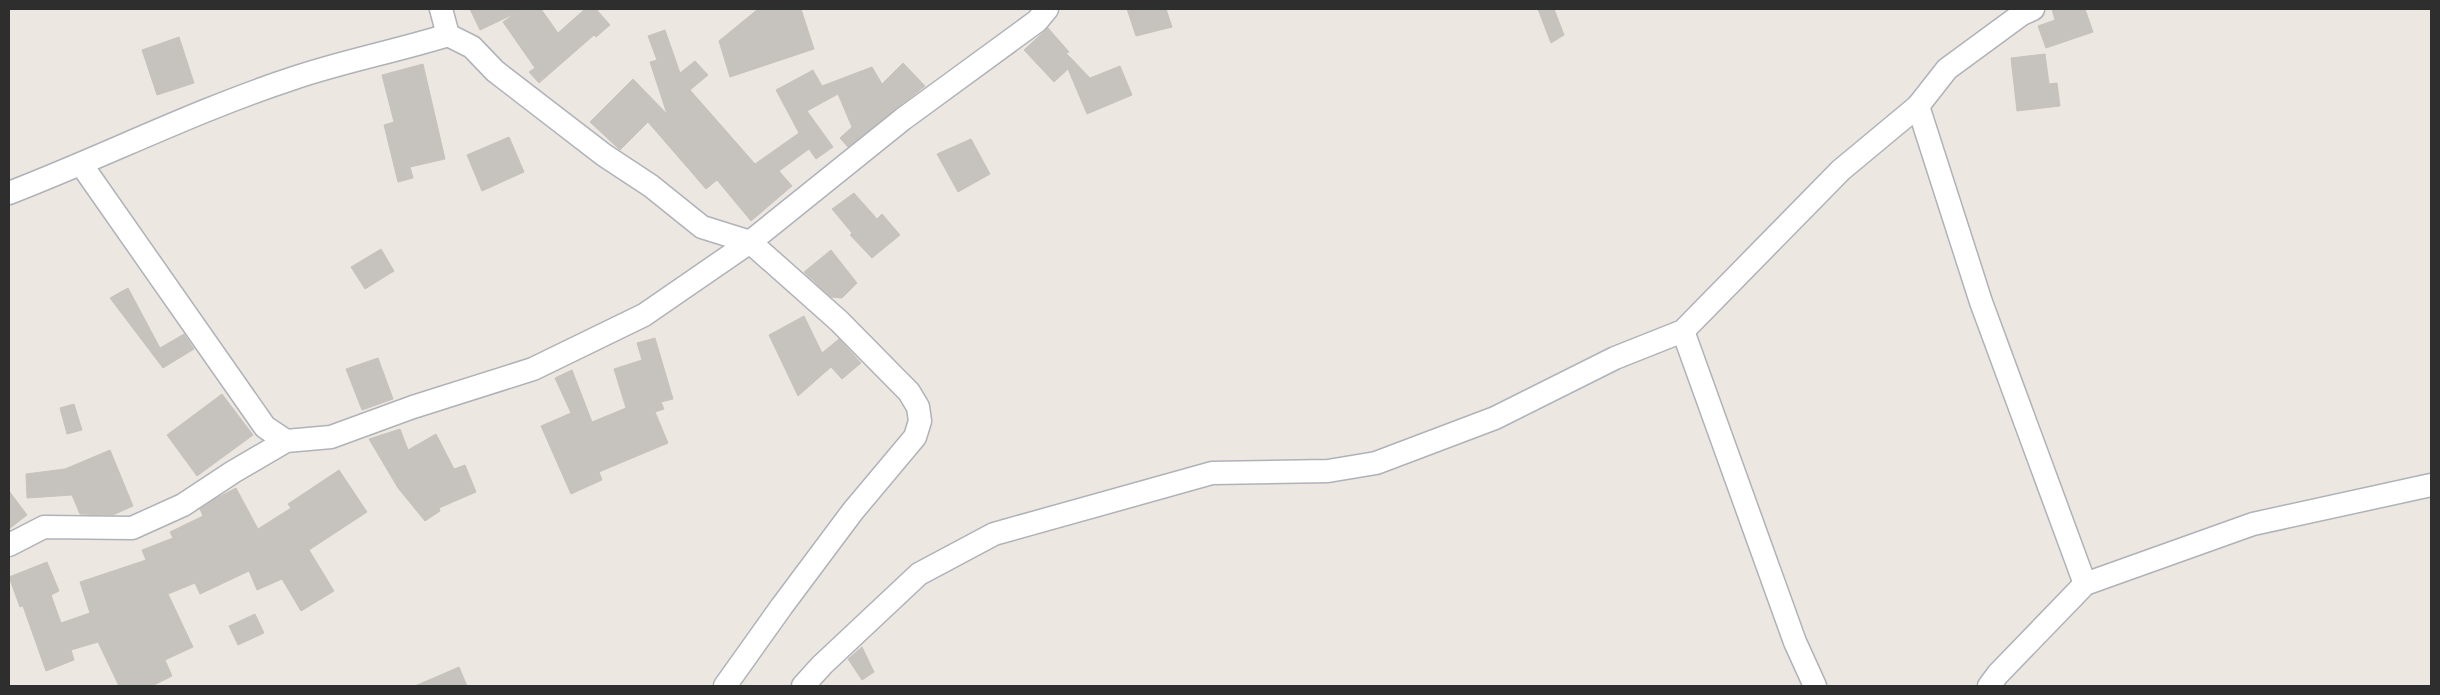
<svg xmlns="http://www.w3.org/2000/svg" width="2440" height="695" viewBox="0 0 2440 695" font-family="'DejaVu Sans',sans-serif">
  <style>
    .building { fill: #c6c2bd; stroke: #c9c2bc }
    .lines { fill: none; stroke-linecap: round; stroke-linejoin: round }
    .minor-casing { stroke: #afb2b8; stroke-width: 25 }
    .minor { stroke: #fff; stroke-width: 22 }
  </style>
  <rect width="100%" height="100%" fill="#ede7e2"/>
  <g class="building">
    <polygon points="470,9 541,9 558,33 585,9 596,9 610,25 596,37 594,35 539,83 529,72 535,68 503,22 516,13 480,30"/>
    <polygon points="758,9 801,9 814,49 730,77 719,41"/>
    <polygon points="1127,9 1166,9 1172,27 1136,36"/>
    <polygon points="1538,9 1554,9 1564,35 1551,43"/>
    <polygon points="2052,9 2085,9 2093,32 2046,48 2038,26 2055,20"/>
    <polygon points="1048,28 1069,52 1066,53 1090,78 1120,66 1132,95 1087,114 1068,69 1054,82 1024,50"/>
    <polygon points="665,30 680,73 695,61 708,75 690,90 755,164 799,133 776,90 813,70 822,86 872,67 882,84 903,63 925,86 848,147 840,138 852,127 838,94 807,111 833,147 816,159 809,149 779,171 792,186 751,221 717,180 706,189 648,122 620,150 590,122 633,79 667,114 650,62 657,60 648,36"/>
    <polygon points="179,37 194,83 157,95 142,50"/>
    <polygon points="2045,54 2049,84 2057,83 2060,106 2017,111 2011,58"/>
    <polygon points="423,64 445,159 410,167 413,178 398,182 384,125 394,122 382,75"/>
    <polygon points="509,137 524,172 482,191 467,155"/>
    <polygon points="971,139 990,174 958,192 937,154"/>
    <polygon points="854,193 877,219 882,214 900,235 872,258 850,235 852,233 832,209"/>
    <polygon points="381,249 394,271 365,289 351,267"/>
    <polygon points="831,250 857,283 842,298 831,297 804,272"/>
    <polygon points="128,288 160,348 184,334 194,349 163,368 110,298"/>
    <polygon points="804,316 822,353 839,339 861,363 842,379 831,367 798,396 769,335"/>
    <polygon points="655,338 673,399 661,402 664,409 655,412 668,443 599,472 602,480 571,494 541,426 571,413 555,378 572,370 592,422 626,408 614,369 642,360 637,343"/>
    <polygon points="378,358 393,399 362,410 346,369"/>
    <polygon points="222,394 253,435 197,476 167,435"/>
    <polygon points="74,404 82,430 67,434 60,408"/>
    <polygon points="400,429 408,450 436,434 454,469 465,465 476,492 439,508 440,511 425,521 398,488 369,439"/>
    <polygon points="110,450 133,506 113,515 80,514 72,495 27,498 26,474 65,469"/>
    <polygon points="339,470 367,512 309,550 334,591 301,611 282,579 257,590 249,571 200,594 195,583 168,594 193,647 165,660 172,676 152,686 119,686 98,642 71,650 74,660 46,671 23,606 20,607 9,577 47,562 59,591 51,595 61,623 90,613 80,582 146,560 142,550 173,538 170,532 203,516 200,509 215,499 236,488 258,529 291,508 288,504"/>
    <polygon points="9,491 27,515 9,529"/>
    <polygon points="255,614 264,633 238,645 229,626"/>
    <polygon points="862,647 874,672 862,680 848,659"/>
    <polygon points="459,667 467,686 415,686"/>
  </g>
  <g class="lines">
    <defs>
      <g id="minor">
        <polyline points="441,9 448,35"/>
        <polyline points="1918,106 1981,302 2085,584"/>
        <polyline points="81,164 265,427 286,441"/>
        <path d="M 9,193 C 105,156 196,110 294,78 C 344,61 397,51 448,35 L 472,47 L 495,71 L 604,155 L 651,186 L 702,227 L 750,242 L 839,321 L 909,392 L 918,407 L 920,421 L 915,437 L 853,511 L 782,606 L 725,686"/>
        <polyline points="1683,331 1795,642 1815,686"/>
        <polyline points="9,545 44,527 132,528 183,505 233,472 286,441 331,437 413,407 533,369 644,315 750,242 903,119 1037,21 1047,9"/>
        <polyline points="803,686 822,665 919,574 994,534 1212,473 1328,471 1376,463 1495,418 1615,358 1683,331 1841,170 1918,106 1947,69 2022,14 2033,9"/>
        <polyline points="1989,686 1998,674 2085,584 2253,524 2431,485"/>
      </g>
    </defs>
    <use href="#minor" class="minor-casing"/>
    <use href="#minor" class="minor"/>
  </g>
  <rect width="2440" height="695" fill="none" stroke="#2e2e2e" stroke-width="20"/>
</svg>
